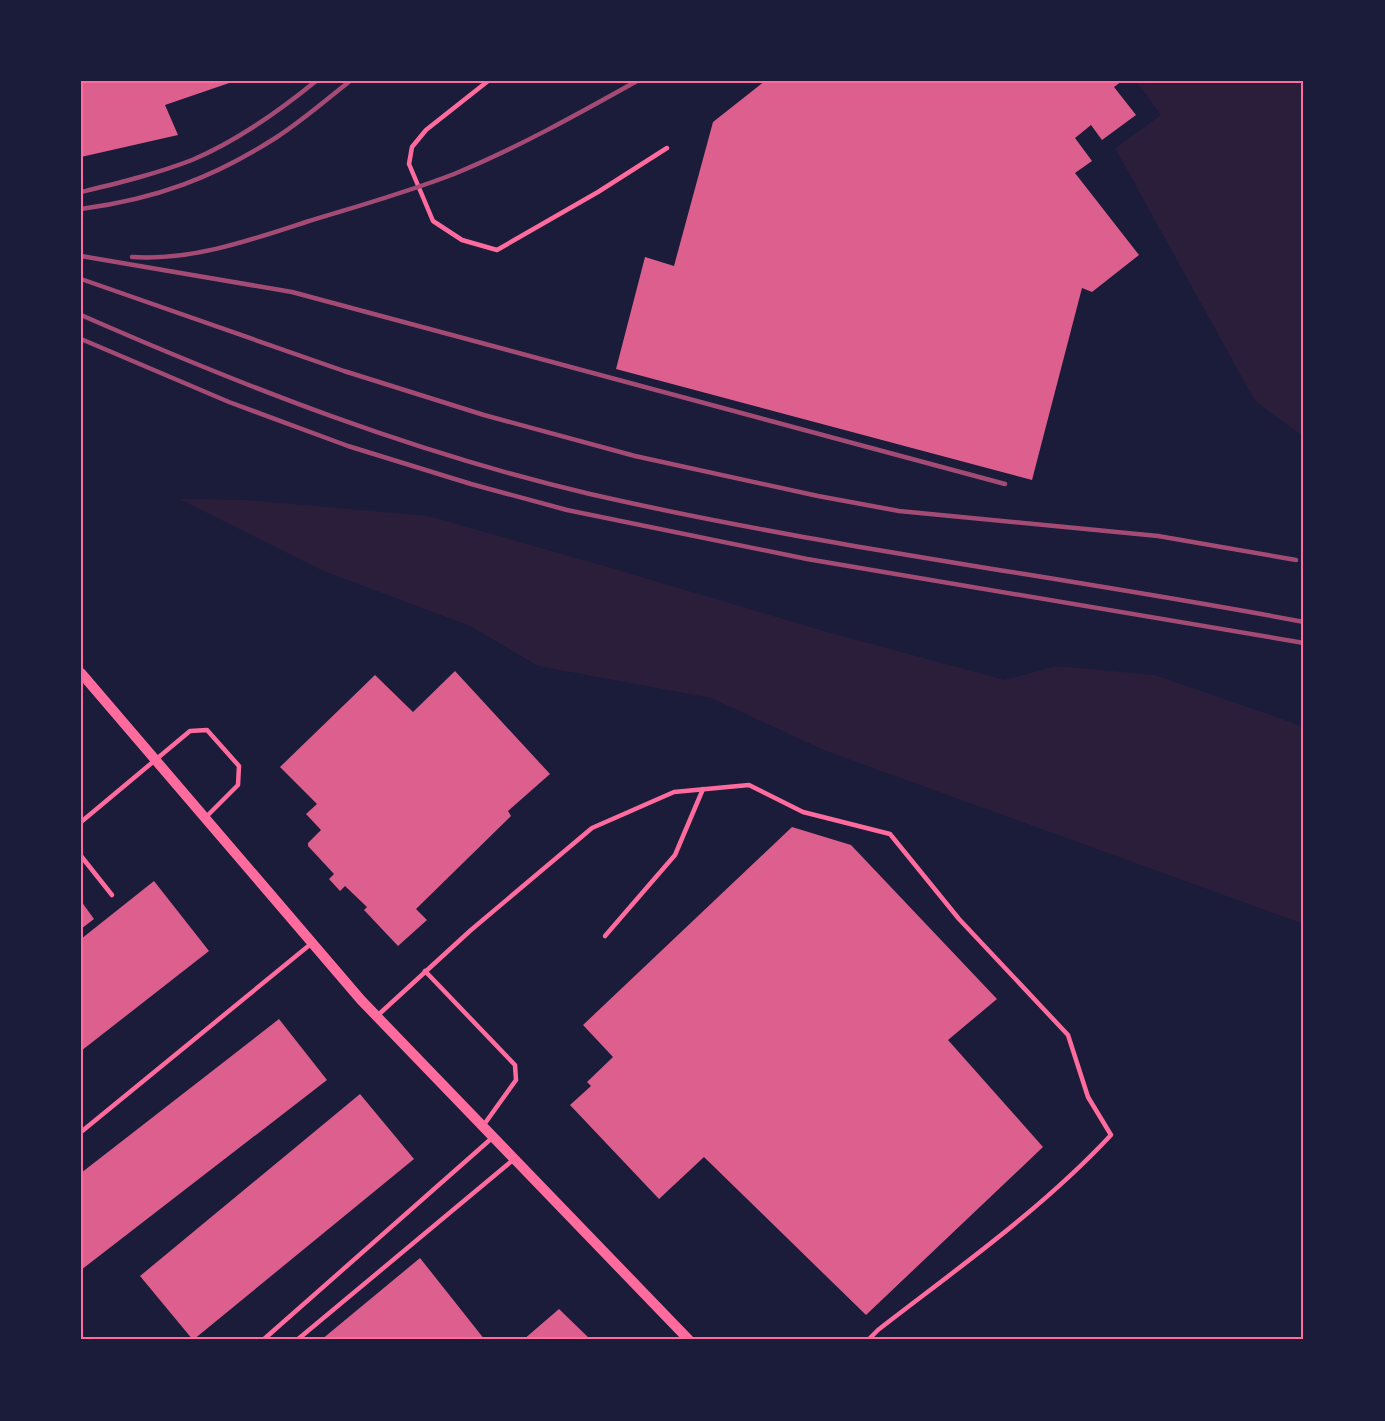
<svg xmlns="http://www.w3.org/2000/svg" width="1385" height="1421" viewBox="0 0 1385 1421" font-family="'Varela Round',sans-serif">
  <style>
    .green { fill: #2a1e3b }
    .building { fill: #dd5f8e }
    .lines { fill: none; stroke-linecap: round; stroke-linejoin: round }
    .service { stroke: #ff6b9d; stroke-width: 4.5 }
    .tertiary { stroke: #ff6b9d; stroke-width: 10 }
    .rail { stroke: #a44b75; stroke-width: 4.5 }
    .neatline { fill: none; stroke: #ff6b9d; stroke-width: 2 }
  </style>
  <rect width="100%" height="100%" fill="#1b1b3a"/>
  <g class="green">
    <polygon points="1136,81 1304,81 1304,437 1255,401 1115,148 1161,115"/>
    <polygon points="179,499 248,500 428,516 601,565 824,631 1005,680 1056,666 1155,675 1288,721 1304,728 1304,924 826,751 711,698 538,666 470,626 321,570"/>
  </g>
  <g class="building">
    <polygon points="81,81 235,81 165,105 178,135 81,157"/>
    <polygon points="765,81 1122,81 1114,87 1136,115 1102,140 1091,125 1075,138 1092,161 1075,173 1139,255 1092,292 1082,288 1032,480 616,369 645,257 674,266 713,122"/>
    <polygon points="455,671 550,774 508,811 511,816 416,909 427,920 398,946 364,910 367,907 345,886 340,891 329,879 334,874 308,846 308,843 321,830 306,814 317,804 280,767 375,675 413,712"/>
    <polygon points="792,827 851,845 997,999 948,1040 1043,1147 866,1315 704,1157 659,1199 570,1105 591,1086 587,1082 613,1057 583,1025"/>
    <polygon points="154,881 209,951 81,1051 81,939"/>
    <polygon points="81,901 94,919 81,929"/>
    <polygon points="279,1019 327,1080 81,1270 81,1173"/>
    <polygon points="360,1094 414,1159 193,1340 140,1276"/>
    <polygon points="420,1258 485,1340 321,1340"/>
    <polygon points="559,1309 591,1340 523,1340"/>
  </g>
  <g class="lines">
    <g class="service">
      <polyline points="488,81 426,130 412,147 409,164 433,221 462,240 497,250 598,192 667,148"/>
      <polyline points="81,822 190,731 207,730 239,766 238,785 205,818"/>
      <polyline points="81,856 112,895"/>
      <polyline points="605,936 675,855 703,789"/>
      <polyline points="425,971 515,1065 516,1080 483,1126"/>
      <path d="M 377,1016 L 471,930 L 592,828 L 674,792 L 749,785 L 803,812 L 890,834 L 959,919 L 1068,1035 L 1088,1097 L 1111,1135 C 1042,1209 958,1268 878,1330 L 868,1340"/>
      <polyline points="81,1132 312,943"/>
      <polyline points="263,1340 492,1138"/>
      <polyline points="297,1340 513,1160"/>
    </g>
    <polyline class="tertiary" points="81,673 361,1000 689,1340"/>
    <g class="rail">
      <path d="M 81,192 C 118,183 156,174 192,160 C 237,141 278,112 316,81"/>
      <path d="M 81,209 C 156,199 213,178 277,137 C 302,121 326,100 350,81"/>
      <polyline points="81,256 292,292 1005,484"/>
      <path d="M 132,257 C 191,261 251,240 306,222 C 355,207 405,193 454,174 C 517,148 578,114 637,81"/>
      <polyline points="81,279 344,371 484,415 635,456 818,496 899,511 1158,536 1296,560"/>
      <path d="M 81,315 C 245,387 415,453 590,494 C 826,548 1066,577 1304,622"/>
      <polyline points="81,339 229,402 348,446 471,484 567,510 807,559 1304,643"/>
    </g>
  </g>
  <rect width="1385" height="1421" fill="none" stroke="#1b1b3a" stroke-width="165"/>
  <rect x="82" y="82" width="1220" height="1256" class="neatline"/>
</svg>
